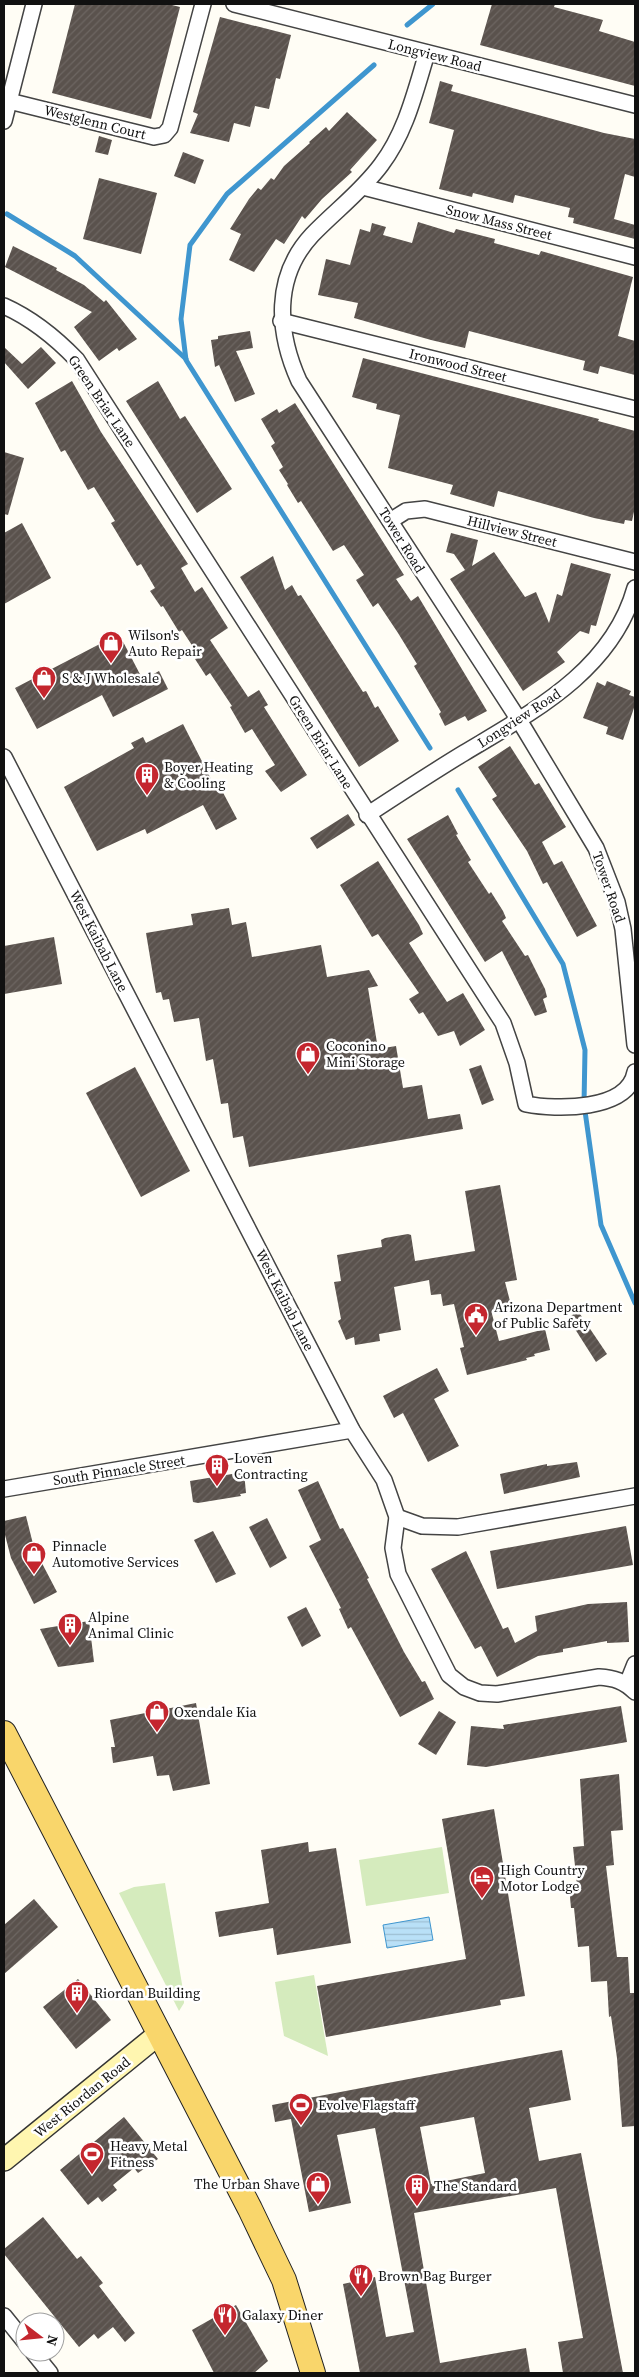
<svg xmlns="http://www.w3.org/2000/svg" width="639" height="2377" viewBox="0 0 639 2377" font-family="'Source Serif 4',serif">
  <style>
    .grass { fill: #d5ebbd }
    .water { fill: url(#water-rules); stroke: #3f96cf }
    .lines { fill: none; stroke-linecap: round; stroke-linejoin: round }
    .stream { stroke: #3f96cf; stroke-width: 5 }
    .building { fill: url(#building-hatch); fill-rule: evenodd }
    .street-casing { stroke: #444; stroke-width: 18 }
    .secondary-casing { stroke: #333; stroke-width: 24 }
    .primary-casing { stroke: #222; stroke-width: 26 }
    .street { stroke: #fff; stroke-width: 15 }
    .secondary { stroke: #fff6b0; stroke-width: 21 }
    .primary { stroke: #f9d66b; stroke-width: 24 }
    .labels { text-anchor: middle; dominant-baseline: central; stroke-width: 5; stroke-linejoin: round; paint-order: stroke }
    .street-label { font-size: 14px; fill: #111; stroke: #fff }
    .poi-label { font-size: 14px; fill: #111; stroke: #fff; text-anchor: start }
  </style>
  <defs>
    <pattern id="water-rules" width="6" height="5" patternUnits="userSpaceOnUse" patternTransform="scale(1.25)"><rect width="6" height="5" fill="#b9e0f7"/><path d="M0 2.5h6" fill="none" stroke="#9ebfd3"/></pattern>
    <pattern id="building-hatch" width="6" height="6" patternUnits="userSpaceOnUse" patternTransform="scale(1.25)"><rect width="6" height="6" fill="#5a524d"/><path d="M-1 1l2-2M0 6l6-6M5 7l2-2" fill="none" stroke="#6d6662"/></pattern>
  </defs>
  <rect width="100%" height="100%" fill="#fffdf5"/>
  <g class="grass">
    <polygon points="442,1847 449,1893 366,1906 359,1860"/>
    <polygon points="165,1883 184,1996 184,2003 179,2011 119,1893 134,1887"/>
    <polygon points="314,1975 328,2056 284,2036 275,1982"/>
  </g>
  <polygon class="water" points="429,1917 433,1940 387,1948 383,1925"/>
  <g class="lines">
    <g class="stream">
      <polyline points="407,25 433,4"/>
      <polyline points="374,65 227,194 190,245 181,319 186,360 430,748"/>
      <polyline points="7,214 75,256 186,359"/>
      <polyline points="458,790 563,964 585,1050 584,1104 601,1225 635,1303"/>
    </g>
  </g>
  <g class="building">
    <polygon points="75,4 168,4 180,7 151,119 52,93"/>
    <polygon points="492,4 555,4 554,7 603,20 599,31 635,42 635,86 480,45"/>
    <polygon points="220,17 291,35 280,79 276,78 269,109 255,106 250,127 234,123 229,142 190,133 198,114 193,112"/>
    <polygon points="440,81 453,85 451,91 604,133 635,139 635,177 625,174 614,219 635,225 635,239 573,223 574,218 568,217 570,208 515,195 513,203 473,193 472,197 439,189 454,130 429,123"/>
    <polygon points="347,112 377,140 350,170 352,172 322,199 305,219 302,216 284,244 276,239 254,272 229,260 241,234 230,229 249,199 258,188 261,190 271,178 274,180 284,166 310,143 309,142 326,127 329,131"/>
    <polygon points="99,136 112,140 108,155 95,152"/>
    <polygon points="183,152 204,160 195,184 174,176"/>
    <polygon points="99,178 157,193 141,254 83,239"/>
    <polygon points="418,222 454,233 456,229 495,239 494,243 539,255 541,251 633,277 618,336 635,341 635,375 600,366 598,374 583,370 585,361 469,331 465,348 431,340 354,318 358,303 318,295 326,259 350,265 360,229 370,232 372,223 386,227 383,235 412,243"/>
    <polygon points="13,246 57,268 56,270 84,285 104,302 106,300 137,339 119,351 117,348 99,361 74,327 92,312 5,267"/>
    <polygon points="250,331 253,348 236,351 255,394 235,402 219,365 215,367 211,340 218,339 218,336"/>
    <polygon points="4,347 22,364 41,347 56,363 28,389 4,362"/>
    <polygon points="363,358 599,419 598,421 635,431 635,507 632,521 625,520 624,524 594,518 498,491 494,507 450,494 453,485 388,468 400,415 376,409 377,404 352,397"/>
    <polygon points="72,381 101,432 188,564 181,568 195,592 202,587 228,628 210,640 248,697 259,690 268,705 264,707 307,775 281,792 265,771 275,765 252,729 245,733 230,707 232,706 210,673 206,676 195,659 199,656 182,630 179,632 163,606 161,607 150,591 155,588 141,564 137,566 111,523 115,521 94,487 88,490 65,450 61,452 35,403"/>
    <polygon points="158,381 180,419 185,416 232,489 197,513 126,401"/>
    <polygon points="295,403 404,575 396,579 411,601 418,596 487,711 468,721 465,716 445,726 439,714 441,712 414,666 417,664 398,633 378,603 373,607 356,580 364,575 344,545 333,551 301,501 298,503 287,485 288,484 279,470 283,467 271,446 275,443 261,419 277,409 279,413"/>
    <polygon points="4,452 24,458 8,515 4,514"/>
    <polygon points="22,523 51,578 4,604 4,533"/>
    <polygon points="451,533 478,540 472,566 494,552 525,597 536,592 549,623 557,594 562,596 571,563 611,574 596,626 591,625 589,634 580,631 557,652 565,662 523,691 450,579 465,570 454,554 446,552"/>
    <polygon points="273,556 285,590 292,585 298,596 301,595 354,678 363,692 366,691 375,708 378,706 399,741 359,767 240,577"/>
    <polygon points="119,634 143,680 159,671 168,689 113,717 102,695 37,729 15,688"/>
    <polygon points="607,681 631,691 629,695 635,697 635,705 623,740 606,734 608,727 583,718 597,682 605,686"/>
    <polygon points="183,724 215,787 219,785 237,819 216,830 203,805 147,834 145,829 97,851 64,787 134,748 131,743 143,737 146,743"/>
    <polygon points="510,746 535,785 539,783 566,827 542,842 554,865 562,861 597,926 577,937 547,882 543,884 527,851 492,799 497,796 478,767"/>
    <polygon points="348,814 355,825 317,849 310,838"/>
    <polygon points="448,815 458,834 456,835 471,860 468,862 489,894 491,892 503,911 506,918 502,921 525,956 528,955 545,989 547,997 543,999 547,1012 535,1016 502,951 485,962 407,839"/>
    <polygon points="378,861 419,925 423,934 409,943 430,976 447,1002 463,993 485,1030 460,1046 454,1031 438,1036 423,1012 419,1014 409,999 419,993 378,934 372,937 340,885"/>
    <polygon points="229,908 232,925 246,922 252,957 321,945 327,977 369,970 378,986 368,988 378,1049 396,1046 403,1088 422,1085 428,1119 460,1114 463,1129 249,1167 243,1136 233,1138 228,1103 221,1104 213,1059 206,1061 199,1018 174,1022 169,999 163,1000 161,992 156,993 146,933 193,925 191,914"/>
    <polygon points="54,937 62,984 4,994 4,946"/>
    <polygon points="481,1065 494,1100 482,1105 469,1069"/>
    <polygon points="135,1067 190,1171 141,1197 86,1093"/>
    <polygon points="500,1185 517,1280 505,1282 512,1309 492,1314 499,1341 545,1329 550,1350 534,1354 535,1356 526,1358 527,1360 467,1375 460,1348 464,1347 454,1304 443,1306 441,1294 431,1295 429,1280 394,1287 401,1330 379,1334 380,1341 355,1345 354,1337 346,1340 338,1321 341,1319 334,1282 341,1281 337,1255 382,1247 381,1240 385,1238 408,1234 411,1235 415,1261 475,1251 465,1191"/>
    <polygon points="578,1311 607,1354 596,1362 568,1318"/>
    <polygon points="437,1368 449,1391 434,1399 459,1446 428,1462 403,1413 394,1418 383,1396"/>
    <polygon points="577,1462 580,1477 504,1494 500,1474 547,1464 547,1466"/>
    <polygon points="244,1472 246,1493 240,1494 241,1496 198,1503 193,1502 190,1481"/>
    <polygon points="318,1481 340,1529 343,1528 369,1578 367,1579 404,1652 422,1682 425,1681 434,1699 400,1717 351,1627 348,1629 339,1609 341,1608 309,1546 321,1540 298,1490"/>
    <polygon points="26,1516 34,1548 57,1592 34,1604 11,1558 4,1531 4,1521"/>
    <polygon points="267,1518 287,1558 270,1568 249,1527"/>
    <polygon points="626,1526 633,1565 497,1589 490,1551"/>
    <polygon points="213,1531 236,1574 216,1583 194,1540"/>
    <polygon points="466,1551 503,1629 508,1627 515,1643 537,1631 535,1616 588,1604 627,1602 629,1642 607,1643 607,1641 563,1649 563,1652 538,1656 497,1677 481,1646 475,1649 431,1569"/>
    <polygon points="306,1607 321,1636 302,1647 287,1617"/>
    <polygon points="89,1621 94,1662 58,1667 40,1629"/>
    <polygon points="196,1703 210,1784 173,1791 169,1775 157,1776 153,1756 113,1763 111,1747 115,1747 110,1720"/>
    <polygon points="621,1706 627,1742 486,1767 467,1765 471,1726 504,1729 503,1725"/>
    <polygon points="439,1711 456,1722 436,1755 418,1744"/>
    <polygon points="619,1774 623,1830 611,1831 614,1865 606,1866 617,1957 628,1957 630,1993 635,1993 635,2126 622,2127 617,2058 611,2016 609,2017 607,1981 591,1982 589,1946 578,1947 574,1908 571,1908 569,1886 577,1885 573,1847 584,1846 580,1779"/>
    <polygon points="494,1809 525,1996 500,2000 501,2005 326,2037 317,1986 466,1959 442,1819"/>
    <polygon points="308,1842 309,1852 336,1848 351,1943 277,1955 273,1928 219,1937 215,1912 269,1903 261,1850"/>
    <polygon points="34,1899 58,1927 4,1974 4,1925"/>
    <polygon points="78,1979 111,2020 76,2049 43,2007"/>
    <path d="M 562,2050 L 571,2100 L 529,2108 L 539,2161 L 581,2153 L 623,2373 L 563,2373 L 558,2342 L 583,2338 L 556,2188 L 414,2213 L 440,2363 L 526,2348 L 530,2373 L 360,2373 L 343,2284 L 375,2277 L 386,2337 L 414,2332 L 375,2128 L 337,2135 L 351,2203 L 309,2212 L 291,2119 L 275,2122 L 272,2105 ZM 474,2117 L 485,2173 L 431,2184 L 420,2127 Z"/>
    <polygon points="124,2117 158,2159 138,2173 134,2168 113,2185 117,2190 102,2202 98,2197 88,2205 60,2170"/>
    <polygon points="43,2217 77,2259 81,2256 103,2283 99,2286 135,2333 125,2342 113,2327 98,2339 94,2334 79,2347 4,2254 4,2249"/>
    <polygon points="236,2305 268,2361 254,2373 214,2373 192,2330"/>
  </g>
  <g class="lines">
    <defs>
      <g id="street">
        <polyline points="234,4 635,105"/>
        <path d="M 427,53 C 415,92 406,132 381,165 C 361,192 335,211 312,235 C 273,277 277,332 299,381 L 519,720 L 596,848 L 617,902 L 623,929 L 635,1045"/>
        <polyline points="9,101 154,137 164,135 170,128 203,4"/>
        <polyline points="4,121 34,4"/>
        <polyline points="363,187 635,257"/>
        <path d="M 4,306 C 33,319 55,337 77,360 L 503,1023 L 517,1063 L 526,1104 C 556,1110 628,1111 635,1072"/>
        <polyline points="281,321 635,409"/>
        <polyline points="390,521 406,511 425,509 635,562"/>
        <path d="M 4,757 L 352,1430 L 384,1480 L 397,1517 L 393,1548 L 398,1574 L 449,1675 L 464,1687 L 480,1693 L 497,1694 L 599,1677 C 614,1678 624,1681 635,1692"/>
        <path d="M 367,815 C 399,794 431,773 464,753 C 532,712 612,671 635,588"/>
        <polyline points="4,1489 352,1430"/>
        <polyline points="397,1517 422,1526 458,1527 635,1496"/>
        <polyline points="627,1684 635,1664"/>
        <polyline points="4,2316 25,2342"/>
        <polyline points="33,2352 50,2373"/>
      </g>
      <polyline id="secondary" points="4,2160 160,2033"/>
      <polyline id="primary" points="4,1733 250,2209 284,2280 313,2373"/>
    </defs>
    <use href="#street" class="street-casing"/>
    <use href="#secondary" class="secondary-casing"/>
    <use href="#primary" class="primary-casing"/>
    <use href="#street" class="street"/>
    <use href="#secondary" class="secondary"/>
    <use href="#primary" class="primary"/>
  </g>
  <defs>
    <symbol id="shop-pin" viewBox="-11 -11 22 30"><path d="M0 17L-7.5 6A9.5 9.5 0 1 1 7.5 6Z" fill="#c4262e" stroke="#fff"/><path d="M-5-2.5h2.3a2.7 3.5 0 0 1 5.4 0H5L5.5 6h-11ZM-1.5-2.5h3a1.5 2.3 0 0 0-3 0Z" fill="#fff"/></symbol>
    <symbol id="building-pin" viewBox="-11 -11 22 30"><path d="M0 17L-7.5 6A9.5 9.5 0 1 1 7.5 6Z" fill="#c4262e" stroke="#fff"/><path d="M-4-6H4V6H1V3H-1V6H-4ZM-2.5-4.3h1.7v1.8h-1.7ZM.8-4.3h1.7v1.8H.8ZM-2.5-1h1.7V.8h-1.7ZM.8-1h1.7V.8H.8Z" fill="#fff"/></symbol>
    <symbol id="civic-pin" viewBox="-11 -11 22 30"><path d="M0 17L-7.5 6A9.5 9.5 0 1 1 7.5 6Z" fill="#c4262e" stroke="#fff"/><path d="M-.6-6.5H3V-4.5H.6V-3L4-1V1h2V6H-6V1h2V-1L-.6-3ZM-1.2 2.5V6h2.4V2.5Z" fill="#fff"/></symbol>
    <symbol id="hotel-pin" viewBox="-11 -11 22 30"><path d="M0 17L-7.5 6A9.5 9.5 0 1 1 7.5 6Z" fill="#c4262e" stroke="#fff"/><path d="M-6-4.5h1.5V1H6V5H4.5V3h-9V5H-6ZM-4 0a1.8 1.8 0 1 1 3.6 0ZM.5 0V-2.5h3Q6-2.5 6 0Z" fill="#fff"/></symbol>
    <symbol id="stadium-pin" viewBox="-11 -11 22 30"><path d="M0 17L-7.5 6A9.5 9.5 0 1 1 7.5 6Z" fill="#c4262e" stroke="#fff"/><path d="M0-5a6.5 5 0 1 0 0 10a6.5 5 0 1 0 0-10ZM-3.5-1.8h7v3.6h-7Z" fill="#fff"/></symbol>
    <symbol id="restaurant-pin" viewBox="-11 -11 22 30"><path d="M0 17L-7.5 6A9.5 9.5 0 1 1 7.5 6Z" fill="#c4262e" stroke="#fff"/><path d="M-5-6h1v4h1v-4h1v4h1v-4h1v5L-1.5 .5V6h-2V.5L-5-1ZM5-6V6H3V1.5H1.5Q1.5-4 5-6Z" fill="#fff"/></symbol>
  </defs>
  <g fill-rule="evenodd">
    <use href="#shop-pin" x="97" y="629" width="28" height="38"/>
    <use href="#shop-pin" x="30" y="664" width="28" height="38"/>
    <use href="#building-pin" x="133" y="761" width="28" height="38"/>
    <use href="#shop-pin" x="294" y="1040" width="28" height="38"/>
    <use href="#civic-pin" x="462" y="1301" width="28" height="38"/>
    <use href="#building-pin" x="203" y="1452" width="28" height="38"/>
    <use href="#shop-pin" x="20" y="1540" width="28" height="38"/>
    <use href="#building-pin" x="56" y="1611" width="28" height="38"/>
    <use href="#shop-pin" x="143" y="1698" width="28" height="38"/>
    <use href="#hotel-pin" x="468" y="1864" width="28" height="38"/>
    <use href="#building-pin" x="63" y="1979" width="28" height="38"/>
    <use href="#stadium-pin" x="287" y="2091" width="28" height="38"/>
    <use href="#stadium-pin" x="78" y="2140" width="28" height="38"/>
    <use href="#shop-pin" x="304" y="2170" width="28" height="38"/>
    <use href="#building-pin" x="403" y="2172" width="28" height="38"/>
    <use href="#restaurant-pin" x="347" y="2262" width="28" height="38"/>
    <use href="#restaurant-pin" x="211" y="2301" width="28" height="38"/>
  </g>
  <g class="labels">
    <g class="street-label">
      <text transform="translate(435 55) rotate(14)">Longview Road</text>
      <text transform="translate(95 122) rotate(14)">Westglenn Court</text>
      <text transform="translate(499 222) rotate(14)">Snow Mass Street</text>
      <text transform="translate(458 365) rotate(14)">Ironwood Street</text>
      <text transform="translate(102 401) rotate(56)">Green Briar Lane</text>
      <text transform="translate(512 531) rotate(14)">Hillview Street</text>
      <text transform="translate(402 540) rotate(58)">Tower Road</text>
      <text transform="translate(519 718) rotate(-33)">Longview Road</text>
      <text transform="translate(321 742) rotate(58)">Green Briar Lane</text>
      <text transform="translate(609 887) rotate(71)">Tower Road</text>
      <text transform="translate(99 941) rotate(63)">West Kaibab Lane</text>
      <text transform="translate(285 1300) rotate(63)">West Kaibab Lane</text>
      <text transform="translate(119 1470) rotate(-9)">South Pinnacle Street</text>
      <text transform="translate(82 2097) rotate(-39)">West Riordan Road</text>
    </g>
    <g class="poi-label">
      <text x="128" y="635">Wilson's<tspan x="128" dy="16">Auto Repair</tspan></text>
      <text x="62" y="678">S &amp; J Wholesale</text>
      <text x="164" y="767">Boyer Heating<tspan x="164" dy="16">&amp; Cooling</tspan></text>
      <text x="326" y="1046">Coconino<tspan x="326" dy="16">Mini Storage</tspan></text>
      <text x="494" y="1307">Arizona Department<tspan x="494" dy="16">of Public Safety</tspan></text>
      <text x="234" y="1458">Loven<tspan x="234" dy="16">Contracting</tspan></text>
      <text x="52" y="1546">Pinnacle<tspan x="52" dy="16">Automotive Services</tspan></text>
      <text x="88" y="1617">Alpine<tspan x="88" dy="16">Animal Clinic</tspan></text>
      <text x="174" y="1712">Oxendale Kia</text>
      <text x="500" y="1870">High Country<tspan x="500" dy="16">Motor Lodge</tspan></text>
      <text x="94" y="1993">Riordan Building</text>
      <text x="318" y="2105">Evolve Flagstaff</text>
      <text x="110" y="2146">Heavy Metal<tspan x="110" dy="16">Fitness</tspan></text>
      <text x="300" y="2184" text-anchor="end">The Urban Shave</text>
      <text x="434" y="2186">The Standard</text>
      <text x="378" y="2276">Brown Bag Burger</text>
      <text x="242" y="2315">Galaxy Diner</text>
    </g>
  </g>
  <rect width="639" height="2377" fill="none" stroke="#111111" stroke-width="10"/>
  <g transform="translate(40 2337) rotate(106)"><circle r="24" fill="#ffffff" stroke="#a0a0a0"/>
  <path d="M0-4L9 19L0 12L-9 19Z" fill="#c4262e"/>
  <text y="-8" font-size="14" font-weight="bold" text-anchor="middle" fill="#111111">N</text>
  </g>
</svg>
